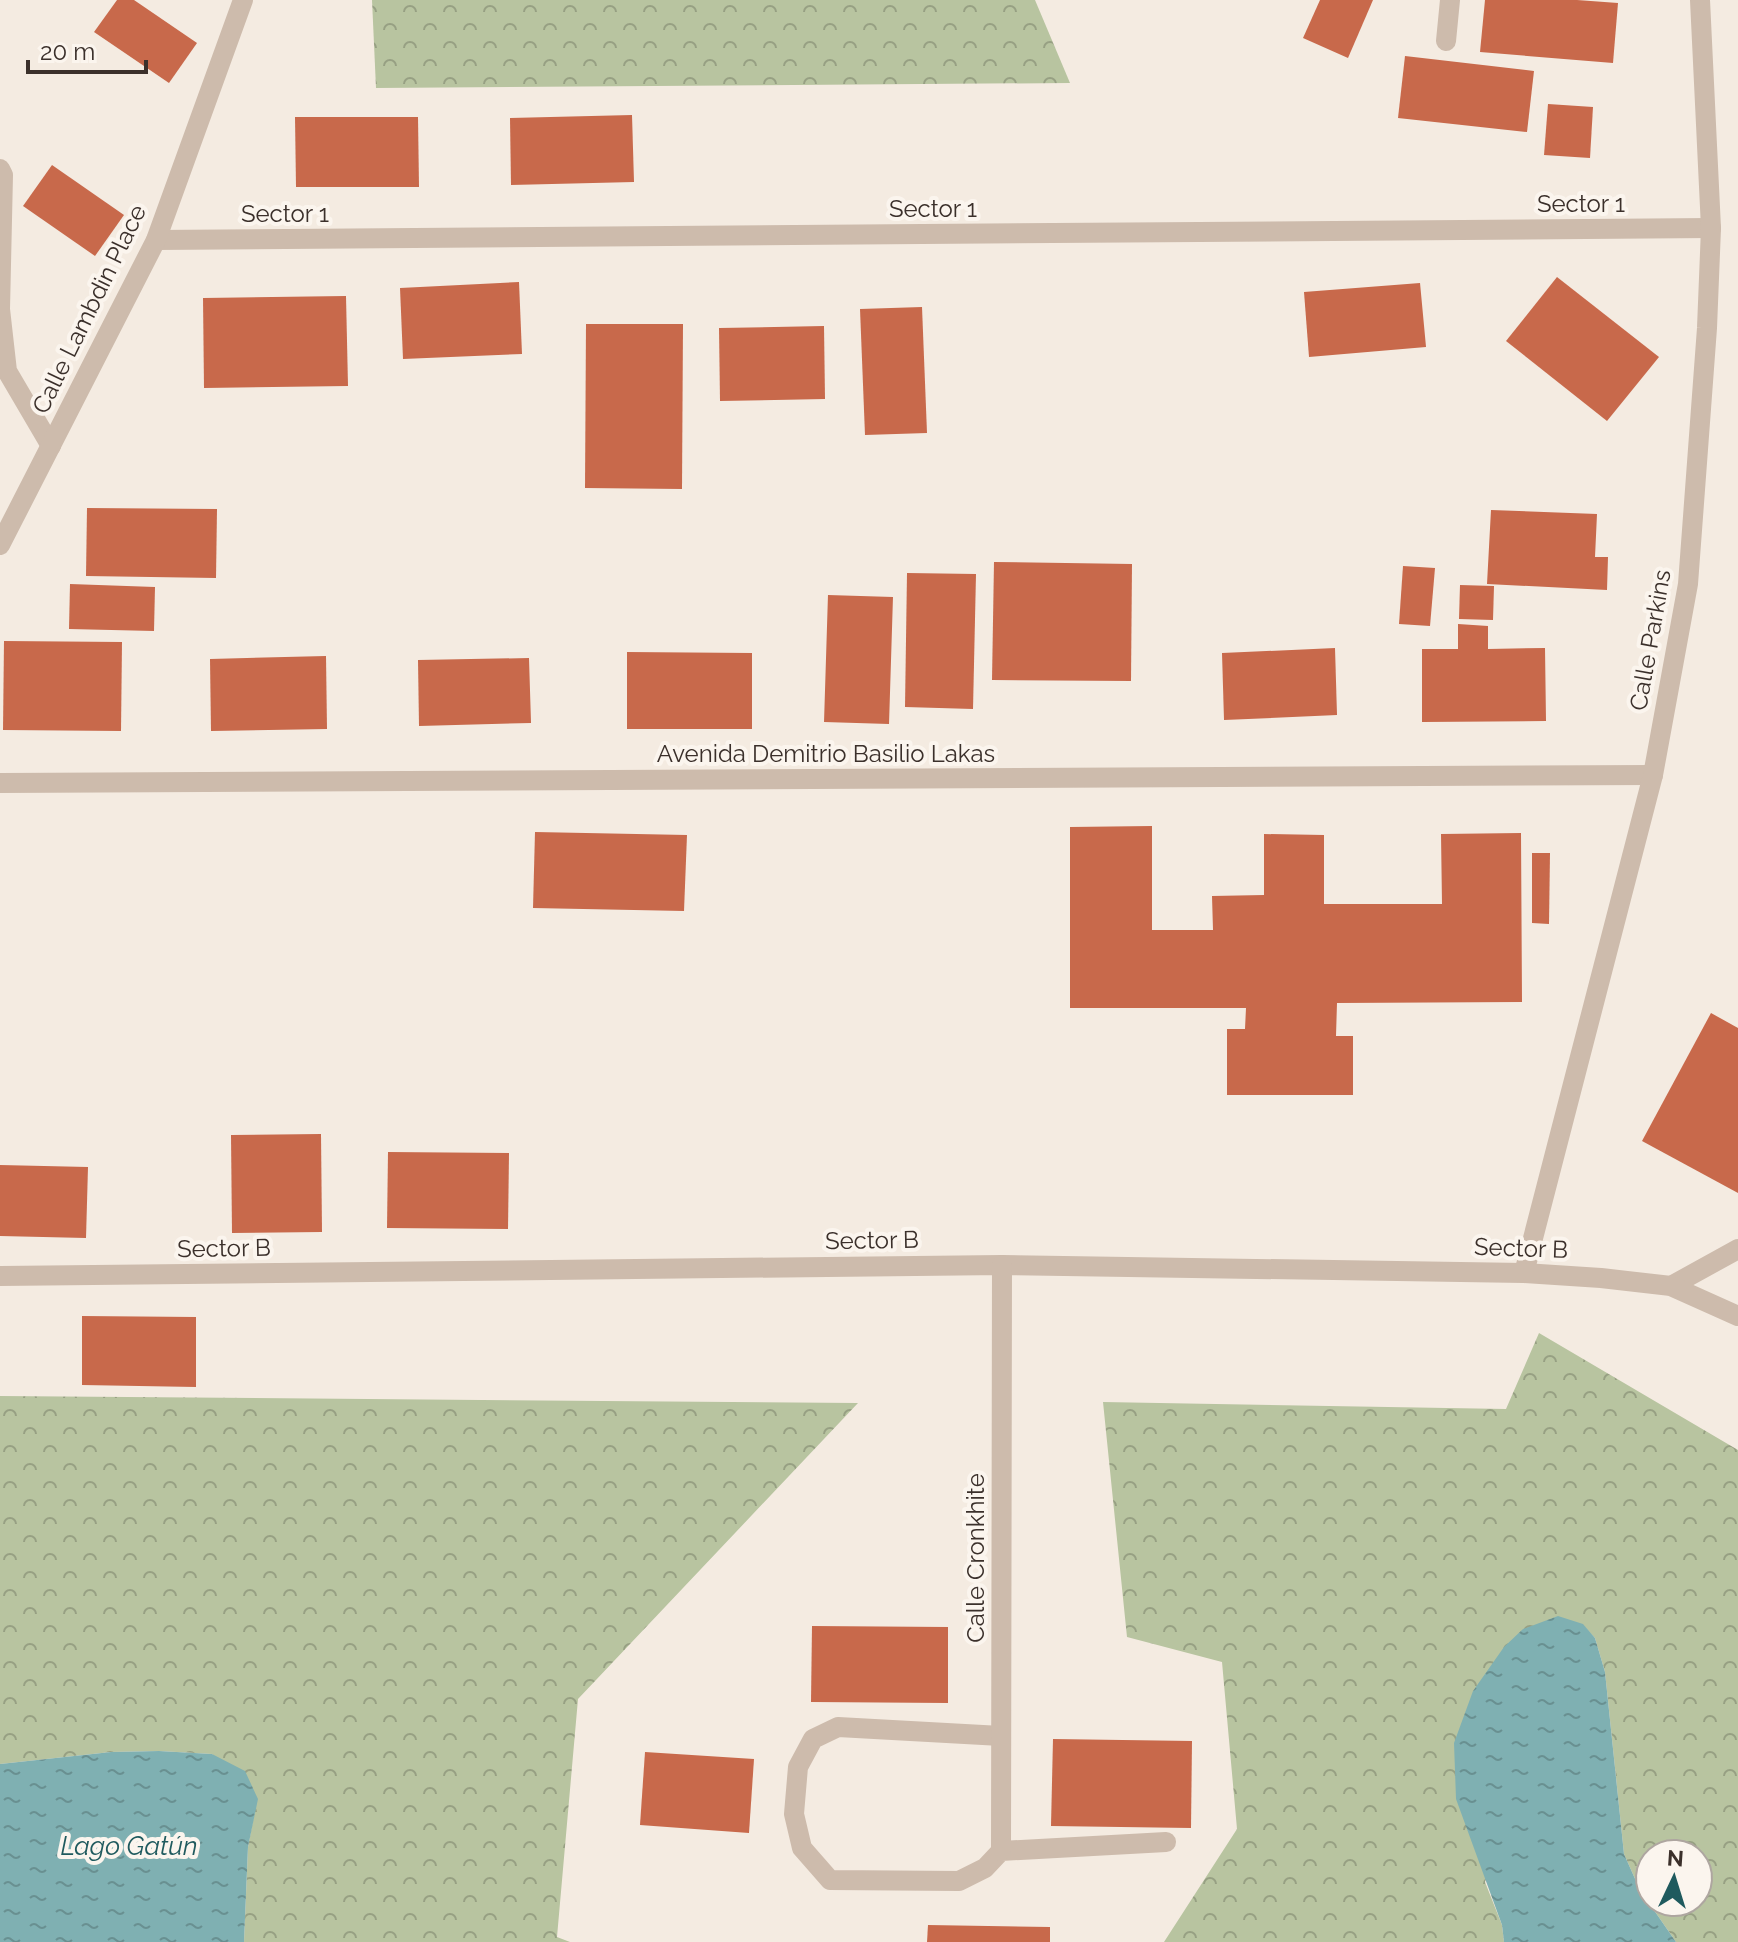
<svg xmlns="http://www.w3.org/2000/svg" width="1738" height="1942" viewBox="0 0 1738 1942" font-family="Raleway,sans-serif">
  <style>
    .forest { fill: url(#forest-crowns); fill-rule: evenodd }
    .water { fill: url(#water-ripples) }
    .building { fill: #c8694b }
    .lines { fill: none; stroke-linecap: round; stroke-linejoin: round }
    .lane { stroke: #cdbbac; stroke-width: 20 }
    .street { stroke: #cdbbac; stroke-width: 20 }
    .labels { text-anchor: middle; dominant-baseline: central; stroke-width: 8; stroke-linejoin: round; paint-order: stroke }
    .street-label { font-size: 24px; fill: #3b302b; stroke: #fbf5ee }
    .water-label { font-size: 26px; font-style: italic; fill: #1f5a5e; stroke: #fbf5ee }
  </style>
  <defs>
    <pattern id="forest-crowns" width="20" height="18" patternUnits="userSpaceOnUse" patternTransform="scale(2)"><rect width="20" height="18" fill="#b8c4a0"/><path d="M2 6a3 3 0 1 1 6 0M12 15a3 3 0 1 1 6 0" fill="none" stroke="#97a083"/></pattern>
    <pattern id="water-ripples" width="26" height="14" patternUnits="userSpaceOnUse" patternTransform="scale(2)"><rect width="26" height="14" fill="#7fb0b2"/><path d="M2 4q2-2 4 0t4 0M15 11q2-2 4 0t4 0" fill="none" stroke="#699091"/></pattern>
  </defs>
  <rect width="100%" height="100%" fill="#f4ebe1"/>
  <g class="forest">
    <polygon points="372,0 1035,0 1070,83 376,88"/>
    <path d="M 1539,1333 L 1738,1450 L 1738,1942 L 1676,1942 L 1640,1890 L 1624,1854 L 1605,1672 L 1595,1638 L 1582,1624 L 1485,1882 L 1502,1925 L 1504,1942 L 1164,1942 L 1237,1829 L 1222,1662 L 1127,1637 L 1103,1402 L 1506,1409 ZM 1650,1854 L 1698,1854 L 1698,1902 L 1650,1902 Z"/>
    <polygon points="0,1396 858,1403 578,1699 557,1937 570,1942 244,1942 248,1847 257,1799 212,1754 159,1751 111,1752 0,1764"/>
  </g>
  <g class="water">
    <polygon points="1558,1616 1583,1624 1595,1638 1605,1672 1624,1854 1640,1890 1676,1942 1504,1942 1502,1925 1456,1799 1454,1743 1473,1691 1504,1647 1523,1629"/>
    <polygon points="159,1751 212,1754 245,1771 258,1799 248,1847 244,1942 0,1942 0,1764 111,1752"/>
  </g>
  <g class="building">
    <polygon points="117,0 134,0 197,43 169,83 94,32"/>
    <polygon points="1320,0 1373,0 1348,58 1303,38"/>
    <polygon points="1485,0 1577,0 1618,3 1613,63 1480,52"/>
    <polygon points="1405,56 1534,71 1527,132 1398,118"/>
    <polygon points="1548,104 1593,107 1590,158 1544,155"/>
    <polygon points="632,115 634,182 511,185 510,118"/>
    <polygon points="295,117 418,117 419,187 296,187"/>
    <polygon points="52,165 124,215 95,256 23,206"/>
    <polygon points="1557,277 1659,357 1607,421 1506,341"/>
    <polygon points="519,282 522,354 403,359 400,288"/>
    <polygon points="1420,283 1426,347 1309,357 1304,292"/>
    <polygon points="346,296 348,386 204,388 203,298"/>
    <polygon points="922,307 927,433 865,435 860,309"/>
    <polygon points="586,324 683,324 682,489 585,488"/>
    <polygon points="824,326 825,399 720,401 719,328"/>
    <polygon points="87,508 217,509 216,578 86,576"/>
    <polygon points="1491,510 1597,514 1595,557 1608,557 1607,590 1487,584"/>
    <polygon points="994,562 1132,564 1131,681 992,680"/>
    <polygon points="1403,566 1435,568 1430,626 1399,624"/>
    <polygon points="907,573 976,574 973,709 905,707"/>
    <polygon points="70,584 155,587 154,631 69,629"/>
    <polygon points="1460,585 1494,586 1493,620 1459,619"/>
    <polygon points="828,595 893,597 889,724 824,722"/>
    <polygon points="1458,624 1488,626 1488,649 1545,648 1546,721 1422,722 1422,649 1458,649"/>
    <polygon points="4,641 122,642 121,731 3,730"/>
    <polygon points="1335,648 1337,715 1224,720 1222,653"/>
    <polygon points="627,652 752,653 752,729 627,729"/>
    <polygon points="326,656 327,729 211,731 210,659"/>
    <polygon points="529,658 531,723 419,726 418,660"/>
    <polygon points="1152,826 1152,930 1213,930 1212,896 1264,895 1264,834 1324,835 1324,904 1442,904 1441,834 1521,833 1522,1002 1337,1003 1336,1036 1353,1036 1353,1095 1227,1095 1227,1029 1245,1029 1246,1008 1070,1008 1070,827"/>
    <polygon points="535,832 687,835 684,911 533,908"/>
    <polygon points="1532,853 1550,853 1549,924 1532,923"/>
    <polygon points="1711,1013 1738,1028 1738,1193 1642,1141"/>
    <polygon points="321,1134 322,1232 232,1233 231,1135"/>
    <polygon points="388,1152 509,1153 508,1229 387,1228"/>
    <polygon points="0,1165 88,1167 86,1238 0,1236"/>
    <polygon points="82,1316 196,1317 196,1387 82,1385"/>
    <polygon points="812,1626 948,1627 948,1703 811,1702"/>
    <polygon points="1053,1739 1192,1741 1191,1828 1051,1826"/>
    <polygon points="645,1752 754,1759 749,1833 640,1825"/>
    <polygon points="928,1925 1050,1927 1050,1942 927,1942"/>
  </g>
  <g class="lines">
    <g class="lane">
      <polyline points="1446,41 1450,0"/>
      <polyline points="0,169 3,175 0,309 7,371 51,446"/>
      <polyline points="1671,1286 1738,1249"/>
      <polyline points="1001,1736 838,1727 813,1739 798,1767 794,1814 802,1848 830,1880 959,1881 985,1868 1001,1851 1166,1842"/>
    </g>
    <g class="street">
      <polyline points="156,240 1711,228"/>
      <polyline points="0,545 156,240 243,0"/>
      <polyline points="0,783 1653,775"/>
      <polyline points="1524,1273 1653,775 1688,584 1707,328 1711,228 1700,0"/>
      <polyline points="0,1276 1002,1265 1524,1273 1601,1278 1671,1286 1738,1316"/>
      <polyline points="1001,1851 1002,1265"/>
    </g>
  </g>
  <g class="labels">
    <g class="street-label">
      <text x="1581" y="203">Sector 1</text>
      <text x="933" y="208">Sector 1</text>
      <text x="285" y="213">Sector 1</text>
      <text transform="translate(89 309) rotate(-64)">Calle Lambdin Place</text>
      <text transform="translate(1650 640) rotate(-80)">Calle Parkins</text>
      <text x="826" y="753">Avenida Demitrio Basilio Lakas</text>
      <text transform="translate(872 1240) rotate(-1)">Sector B</text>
      <text transform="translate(224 1248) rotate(-1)">Sector B</text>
      <text transform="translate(1521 1248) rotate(2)">Sector B</text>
      <text transform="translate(975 1558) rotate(-90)">Calle Cronkhite</text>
    </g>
    <g class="water-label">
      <text x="129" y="1846">Lago Gatún</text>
    </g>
  </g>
  <g transform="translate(1674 1878) rotate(4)"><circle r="38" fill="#fbf5ee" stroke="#aea6a0" stroke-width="2"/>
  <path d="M0-6L14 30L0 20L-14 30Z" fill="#1f5a5e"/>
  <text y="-12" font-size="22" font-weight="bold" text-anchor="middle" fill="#3b302b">N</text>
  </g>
  <path d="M28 60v12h118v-12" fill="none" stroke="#3b302b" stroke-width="4"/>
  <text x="40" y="60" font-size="24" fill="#3b302b" stroke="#fbf5ee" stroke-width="6" paint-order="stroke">20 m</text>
</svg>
